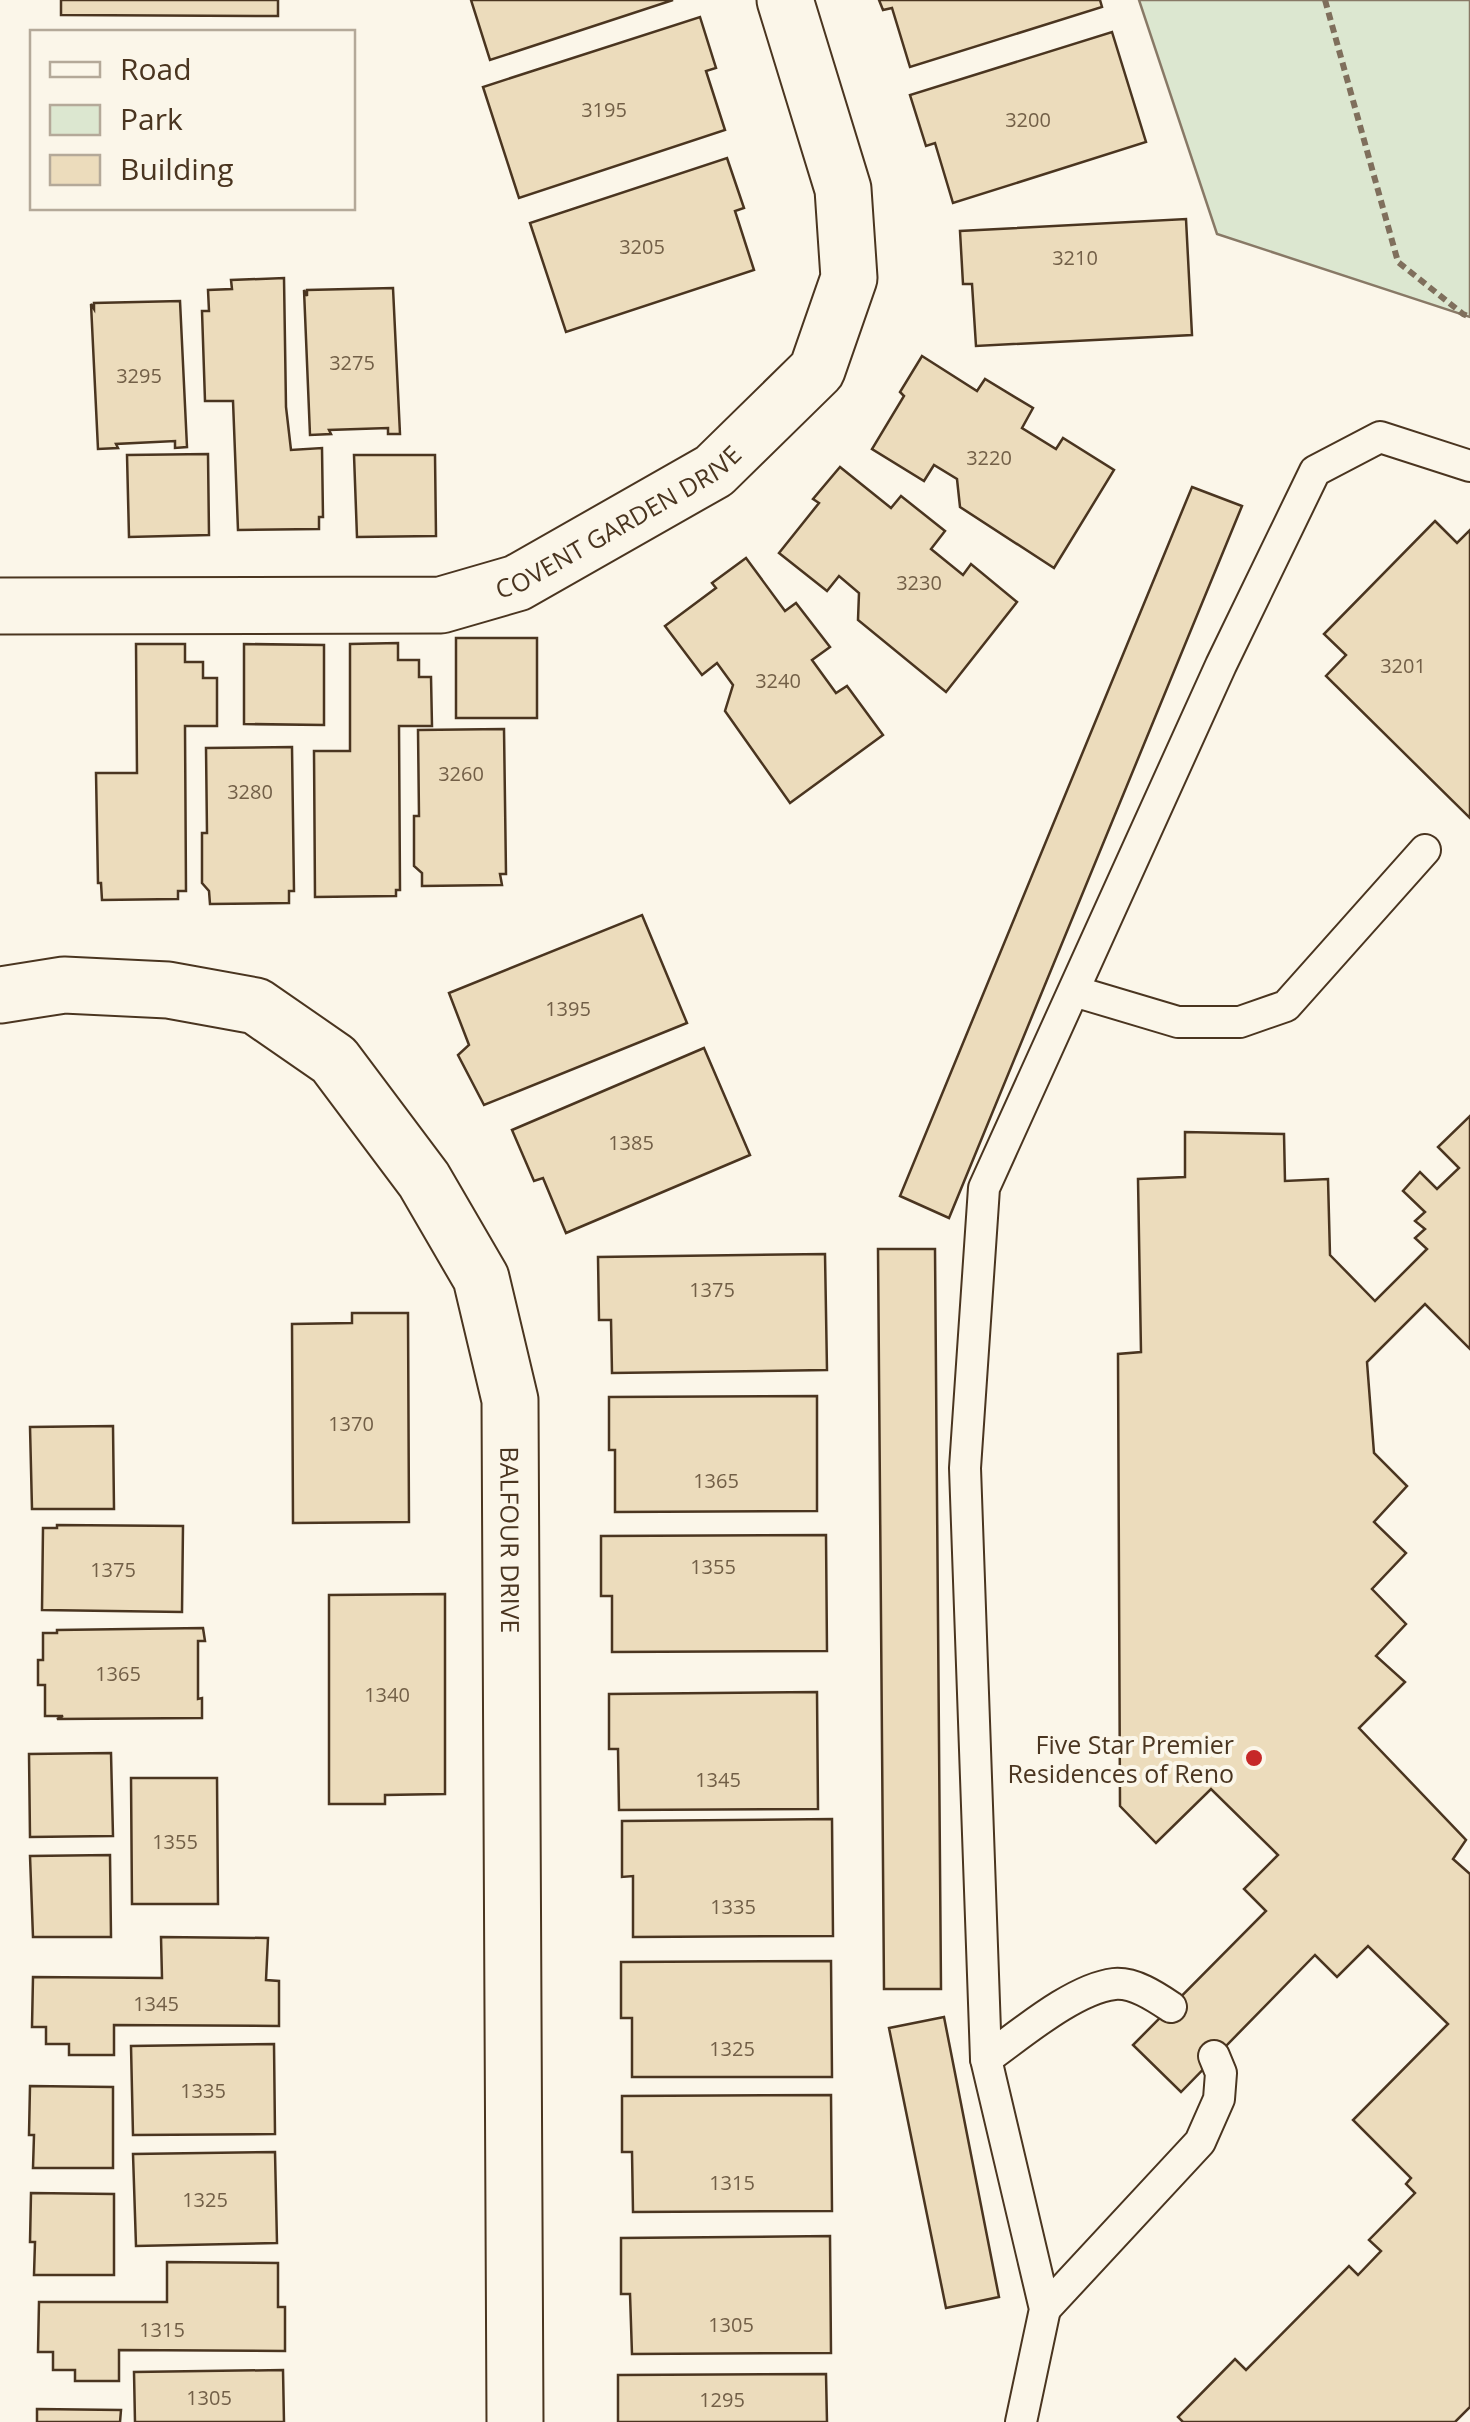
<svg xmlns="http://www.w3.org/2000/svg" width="1470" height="2422" viewBox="0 0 1470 2422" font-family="'Open Sans',sans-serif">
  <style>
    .green { fill: #dce7d0; stroke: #887966; stroke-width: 2.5 }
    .building { fill: #ecdcbc; stroke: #4a3520; stroke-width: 2.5 }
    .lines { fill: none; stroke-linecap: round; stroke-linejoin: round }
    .service-casing { stroke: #4a3520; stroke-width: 34 }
    .minor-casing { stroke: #4a3520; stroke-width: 59 }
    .path { stroke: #7f6f5c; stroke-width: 6; stroke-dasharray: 8 5; stroke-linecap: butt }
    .service { stroke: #fbf6e9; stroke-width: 30 }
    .minor { stroke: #fbf6e9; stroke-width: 55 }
    .poi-dot { fill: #c62828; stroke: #fbf6e9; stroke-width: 4 }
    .labels { text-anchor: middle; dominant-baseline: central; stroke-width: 8; stroke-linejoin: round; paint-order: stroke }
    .number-label { font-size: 20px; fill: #725f47 }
    .street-label { font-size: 25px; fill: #4a3520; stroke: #fbf6e9 }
    .poi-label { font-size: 25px; fill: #4a3520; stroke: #fbf6e9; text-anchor: end }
  </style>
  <rect width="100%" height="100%" fill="#fbf6e9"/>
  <polygon class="green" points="1139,0 1470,0 1470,317 1217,234"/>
  <g class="building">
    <polygon points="61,0 278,0 278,16 61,15"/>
    <polygon points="471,0 673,0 490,60"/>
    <polygon points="879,0 1100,0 1102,7 910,67 892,8 883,10"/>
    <polygon points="700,17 716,68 706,71 725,130 519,198 483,87"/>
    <polygon points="1112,32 1146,142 953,203 935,143 926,146 910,95"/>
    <polygon points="727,158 744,208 735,211 754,270 566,332 530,223"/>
    <polygon points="1186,219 1192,335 976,346 972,284 963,284 960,231"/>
    <polygon points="284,278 286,407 291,450 322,448 323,517 319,517 319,529 238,530 233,401 205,401 202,311 209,311 208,290 232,289 231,280"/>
    <polygon points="393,288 400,434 388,434 388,428 329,430 331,434 310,435 304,290 307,296 307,290"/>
    <polygon points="180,301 187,447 175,448 175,441 116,444 118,448 98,449 91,304 94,309 94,303"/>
    <polygon points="922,356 977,391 985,379 1033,408 1022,428 1056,449 1063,438 1114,470 1054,568 960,507 957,479 934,465 924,481 872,449 904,396 900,392"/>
    <polygon points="208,454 209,535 129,537 127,455"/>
    <polygon points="354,455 435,455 436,536 357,537"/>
    <polygon points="840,467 891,508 901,496 945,531 931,549 963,575 971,564 1017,602 946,692 858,620 859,593 839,576 827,591 779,553 819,503 813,499"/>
    <polygon points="1192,487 1242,506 949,1218 900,1196"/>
    <polygon points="1435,521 1457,543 1470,530 1470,818 1326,676 1346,655 1324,634"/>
    <polygon points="746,558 785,611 796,603 830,647 812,660 836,693 847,686 883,735 790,803 725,711 733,685 717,663 702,675 665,626 716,588 712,583"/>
    <rect x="456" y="638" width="81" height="80"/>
    <polygon points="398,643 398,660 419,660 419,677 431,677 432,726 399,726 400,890 396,890 396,896 315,897 314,751 350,751 350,644"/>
    <polygon points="136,644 185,644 185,662 203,662 203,678 217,678 217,726 185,726 186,891 178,891 178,899 102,900 101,883 98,883 96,773 137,773"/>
    <polygon points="244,644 324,645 324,725 244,724"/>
    <polygon points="504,729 506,874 500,874 502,885 422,886 422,873 414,866 414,816 419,816 418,730"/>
    <polygon points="292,747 294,891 289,891 289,903 210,904 209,891 202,883 202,833 207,833 206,748"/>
    <polygon points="642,915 687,1023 484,1105 458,1055 469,1045 449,993"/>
    <polygon points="704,1048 750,1155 566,1233 543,1178 534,1181 512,1130"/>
    <polygon points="1470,1116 1470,1349 1425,1304 1367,1362 1374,1453 1407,1486 1374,1522 1406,1553 1372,1589 1406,1624 1376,1656 1405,1682 1359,1728 1466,1840 1453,1859 1470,1874 1470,2407 1455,2422 1183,2422 1178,2417 1235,2359 1246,2370 1349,2266 1358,2275 1381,2251 1369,2240 1415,2193 1406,2184 1411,2178 1353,2120 1448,2024 1368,1946 1337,1977 1315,1955 1181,2092 1133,2045 1266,1911 1244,1889 1278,1855 1211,1789 1156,1843 1120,1806 1118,1354 1141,1352 1138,1179 1185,1177 1185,1132 1284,1134 1285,1181 1328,1179 1330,1255 1375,1301 1427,1249 1415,1238 1425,1229 1415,1221 1425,1212 1403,1191 1420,1172 1437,1189 1459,1168 1438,1147"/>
    <polygon points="878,1249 935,1249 941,1989 884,1989"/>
    <polygon points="825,1254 827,1370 612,1373 611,1320 599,1320 598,1257"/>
    <polygon points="352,1313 408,1313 409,1522 293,1523 292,1324 352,1323"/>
    <polygon points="817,1396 817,1511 615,1512 615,1450 609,1450 609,1397"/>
    <polygon points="113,1426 114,1509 32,1509 30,1427"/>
    <polygon points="57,1525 183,1526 182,1612 42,1610 43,1528 57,1528"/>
    <polygon points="826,1535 827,1651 612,1652 612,1596 601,1596 601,1536"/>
    <polygon points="445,1594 445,1794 385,1795 385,1804 329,1804 329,1595"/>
    <polygon points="203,1628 205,1641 198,1641 198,1699 202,1698 202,1718 57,1719 63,1716 45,1716 45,1685 38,1685 38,1660 43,1660 43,1633 57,1633 57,1630"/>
    <polygon points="817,1692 818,1809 619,1810 618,1749 609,1749 609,1694"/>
    <polygon points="111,1753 113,1836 30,1837 29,1754"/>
    <polygon points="131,1778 217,1778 218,1904 132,1904"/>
    <polygon points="832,1819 833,1936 633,1937 633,1876 622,1877 622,1821"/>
    <polygon points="110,1855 111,1937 33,1937 30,1856"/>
    <polygon points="161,1937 268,1938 266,1980 279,1981 279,2026 114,2025 114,2055 69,2055 69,2044 46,2044 46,2027 32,2027 33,1977 162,1978"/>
    <polygon points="831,1961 832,2077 632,2077 632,2018 621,2018 621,1962"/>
    <polygon points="944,2017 999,2297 946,2308 889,2028"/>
    <polygon points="274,2044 275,2134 133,2135 131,2046"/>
    <polygon points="30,2086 113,2087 113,2168 33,2168 34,2135 29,2135"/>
    <polygon points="831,2095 832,2211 633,2212 632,2152 622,2152 622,2096"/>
    <polygon points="275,2152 277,2243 136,2246 133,2154"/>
    <polygon points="31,2193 114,2194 114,2275 34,2275 35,2242 30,2242"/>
    <polygon points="830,2236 831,2353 632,2354 630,2294 621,2294 621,2238"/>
    <polygon points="167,2262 278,2263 278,2307 285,2307 285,2351 119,2350 119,2381 75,2381 75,2370 53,2370 53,2352 38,2352 39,2302 167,2302"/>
    <polygon points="283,2370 284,2422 135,2422 134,2372"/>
    <polygon points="826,2374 827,2422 618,2422 618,2375"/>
    <polygon points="37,2409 121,2410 120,2422 37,2422"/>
  </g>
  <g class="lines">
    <defs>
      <g id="service">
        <polyline points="1074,991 1178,1022 1240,1022 1286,1006 1425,850"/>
        <path d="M 986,2059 C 1020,2035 1073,1989 1114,1984 C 1134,1982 1156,1997 1171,2007"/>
        <polyline points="1045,2309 1200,2142 1219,2099 1221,2073 1214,2056"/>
        <polyline points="1021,2422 1045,2309 986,2059 965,1468 984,1188 1221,665 1315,471 1380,437 1470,466"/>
      </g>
      <g id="minor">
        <path id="s1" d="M 0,606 L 441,605 L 517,583 L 714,471 L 817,370 L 849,278 L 843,189 L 785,0"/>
        <path id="s2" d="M 0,995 L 64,985 L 168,990 L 256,1006 L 334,1060 L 424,1180 L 481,1278 L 510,1400 L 515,2422"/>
      </g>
    </defs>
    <use href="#service" class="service-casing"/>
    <use href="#minor" class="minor-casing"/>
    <polyline class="path" points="1325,0 1398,262 1463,314 1470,317"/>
    <use href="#service" class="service"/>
    <use href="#minor" class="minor"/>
  </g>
  <circle class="poi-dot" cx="1254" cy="1758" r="10"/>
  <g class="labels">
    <g class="number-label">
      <text x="604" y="109">3195</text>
      <text x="1028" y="119">3200</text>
      <text x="642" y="246">3205</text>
      <text x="1075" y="257">3210</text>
      <text x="352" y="362">3275</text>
      <text x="139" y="375">3295</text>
      <text x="989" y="457">3220</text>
      <text x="919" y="582">3230</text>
      <text x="1403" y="665">3201</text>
      <text x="778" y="680">3240</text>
      <text x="461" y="773">3260</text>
      <text x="250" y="791">3280</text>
      <text x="568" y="1008">1395</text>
      <text x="631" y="1142">1385</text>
      <text x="712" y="1289">1375</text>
      <text x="351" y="1423">1370</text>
      <text x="716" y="1480">1365</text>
      <text x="713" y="1566">1355</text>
      <text x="113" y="1569">1375</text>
      <text x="118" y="1673">1365</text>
      <text x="387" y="1694">1340</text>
      <text x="718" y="1779">1345</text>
      <text x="175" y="1841">1355</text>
      <text x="733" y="1906">1335</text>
      <text x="156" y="2003">1345</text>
      <text x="732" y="2048">1325</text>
      <text x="203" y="2090">1335</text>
      <text x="732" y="2182">1315</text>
      <text x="205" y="2199">1325</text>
      <text x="731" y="2324">1305</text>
      <text x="162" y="2329">1315</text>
      <text x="209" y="2397">1305</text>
      <text x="722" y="2399">1295</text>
    </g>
    <g class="street-label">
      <text stroke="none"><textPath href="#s1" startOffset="638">COVENT GARDEN DRIVE</textPath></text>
      <text stroke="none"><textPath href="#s2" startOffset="882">BALFOUR DRIVE</textPath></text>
    </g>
    <g class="poi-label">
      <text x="1234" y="1744">Five Star Premier<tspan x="1234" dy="29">Residences of Reno</tspan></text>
    </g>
  </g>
  <rect x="30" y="30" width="325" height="180" fill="#fbf6e9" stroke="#b4a999" stroke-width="2.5"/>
  <rect x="50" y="62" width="50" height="15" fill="#fbf6e9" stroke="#b4a999" stroke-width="2.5"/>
  <text x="120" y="80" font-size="30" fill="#4a3520">Road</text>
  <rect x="50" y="105" width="50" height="30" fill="#dce7d0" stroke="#b4a999" stroke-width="2.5"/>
  <text x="120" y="130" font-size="30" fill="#4a3520">Park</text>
  <rect x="50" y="155" width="50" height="30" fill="#ecdcbc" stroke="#b4a999" stroke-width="2.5"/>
  <text x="120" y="180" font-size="30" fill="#4a3520">Building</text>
</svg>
